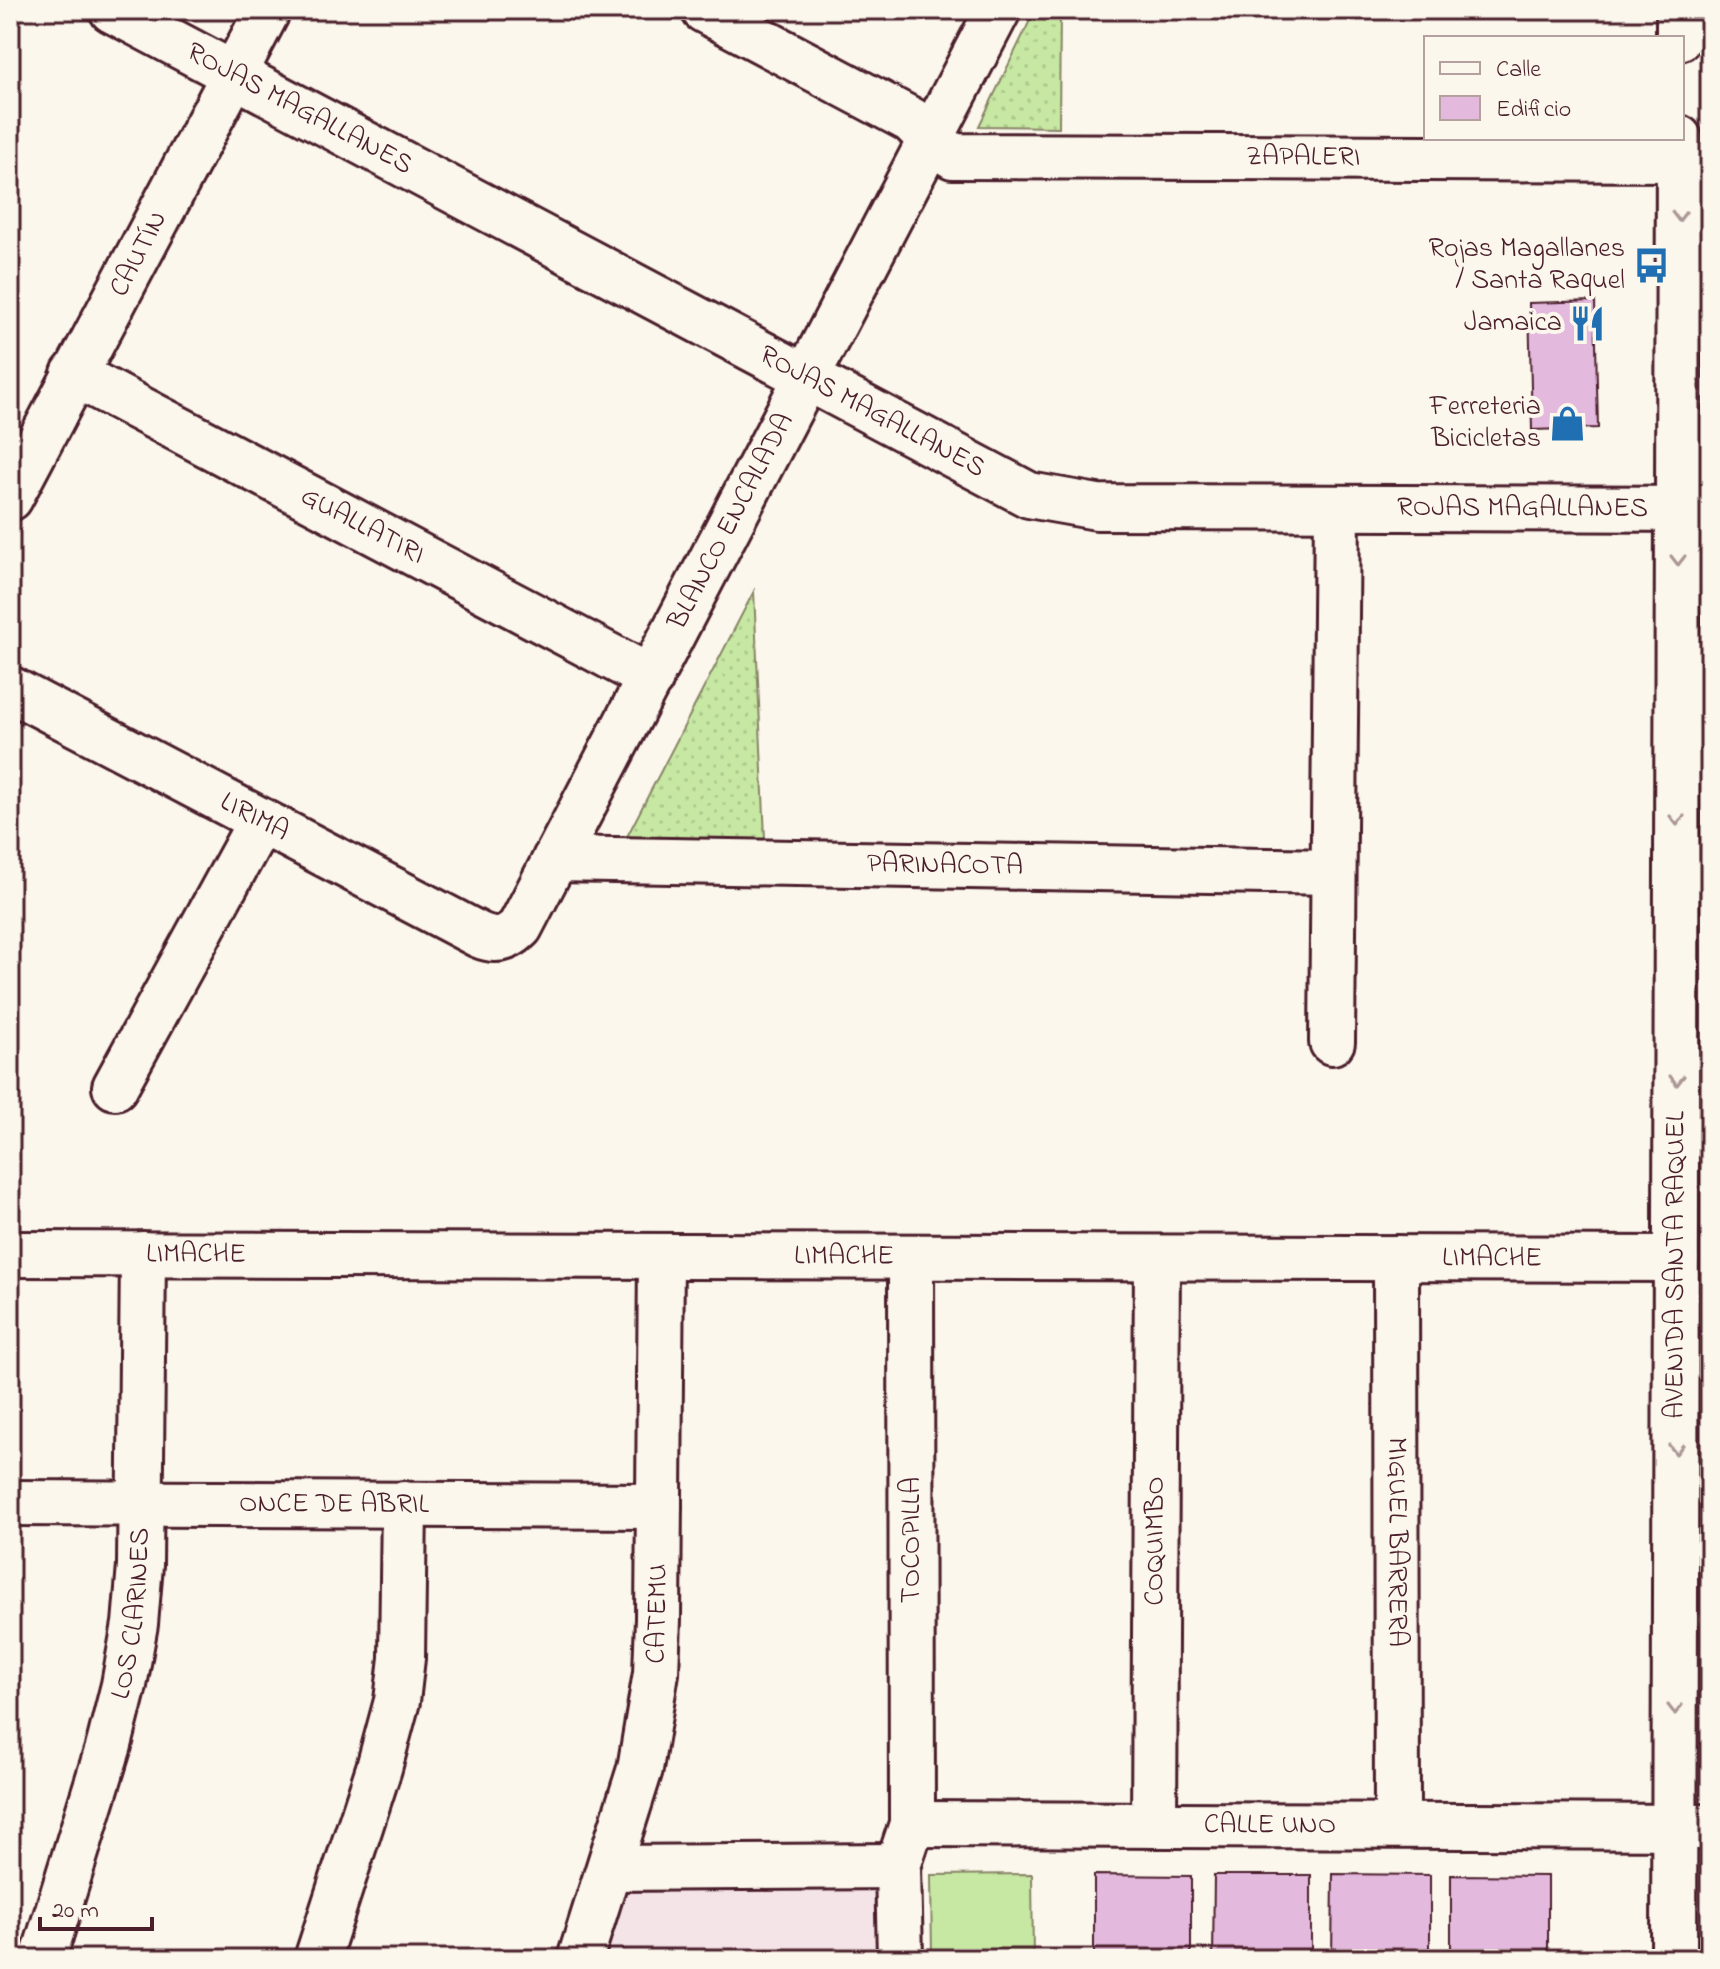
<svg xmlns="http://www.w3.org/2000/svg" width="1720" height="1969" viewBox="0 0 1720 1969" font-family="'Indie Flower',sans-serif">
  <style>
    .built { fill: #f4e4e8 }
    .grass { fill: url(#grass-dots); stroke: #888466; stroke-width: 2 }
    .pitch { fill: #c6e8a2; stroke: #888466; stroke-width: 2 }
    .building { fill: #e4b9de; stroke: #4a1f2b; stroke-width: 2 }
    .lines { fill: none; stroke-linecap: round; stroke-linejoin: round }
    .street-casing { stroke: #4a1f2b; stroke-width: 50 }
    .secondary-casing { stroke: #4a1f2b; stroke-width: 50 }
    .street { stroke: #fbf7ec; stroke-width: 44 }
    .secondary { stroke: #fbf7ec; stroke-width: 44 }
    .oneway { stroke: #ab9695 }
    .labels { text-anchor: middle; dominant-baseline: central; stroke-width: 8; stroke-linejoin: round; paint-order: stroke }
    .street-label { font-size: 28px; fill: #4a1f2b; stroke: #fbf7ec }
    .poi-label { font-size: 28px; fill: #4a1f2b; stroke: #fbf7ec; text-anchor: end }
  </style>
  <defs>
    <pattern id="grass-dots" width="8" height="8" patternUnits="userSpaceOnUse" patternTransform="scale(2)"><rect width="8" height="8" fill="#c6e8a2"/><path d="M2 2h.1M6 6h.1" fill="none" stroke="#acc78c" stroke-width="1.8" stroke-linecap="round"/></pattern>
  </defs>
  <rect width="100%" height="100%" fill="#fbf7ec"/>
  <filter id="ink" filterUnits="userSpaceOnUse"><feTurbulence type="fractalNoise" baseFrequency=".0125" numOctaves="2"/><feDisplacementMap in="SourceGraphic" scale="16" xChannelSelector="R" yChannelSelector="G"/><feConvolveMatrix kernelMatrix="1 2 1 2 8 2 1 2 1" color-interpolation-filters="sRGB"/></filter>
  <g filter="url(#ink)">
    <polygon class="built" points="874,1885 874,1959 600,1959 625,1887"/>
    <g class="grass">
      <polygon points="1035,10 1060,10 1059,127 979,126"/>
      <polygon points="754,591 766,861 617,856"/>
    </g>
    <polygon class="pitch" points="1032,1874 1033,1959 932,1959 931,1875"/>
    <g class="building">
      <polygon points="1595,301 1598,428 1532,430 1529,303"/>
      <polygon points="1333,1874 1430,1875 1430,1959 1332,1959"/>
      <polygon points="1094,1875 1191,1876 1191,1959 1094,1959"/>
      <polygon points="1214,1875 1311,1875 1311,1959 1213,1959"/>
      <polygon points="1451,1875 1548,1876 1548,1959 1451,1959"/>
    </g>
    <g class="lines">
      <defs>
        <g id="street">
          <path id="s1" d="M 704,10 L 911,120 L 931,140 L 953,156 L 1679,159"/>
          <path id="s2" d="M 74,374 L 651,678"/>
          <path id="s3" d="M 10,498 L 268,10"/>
          <path id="s4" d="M 10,689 L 479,935 C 495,942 507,940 520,927 L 998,10"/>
          <path id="s5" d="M 555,859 L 1333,872"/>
          <polyline points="1332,1042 1337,508"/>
          <polyline points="115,1087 260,822"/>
          <path id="s6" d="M 10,1254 L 1676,1259"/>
          <path id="s7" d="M 1396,1258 L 1397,1825"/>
          <path id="s8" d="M 10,1503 L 659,1506"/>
          <path id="s9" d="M 912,1824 L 1710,1827"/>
          <path id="s10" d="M 1154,1825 L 1157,1258"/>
          <polyline points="610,1868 898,1866"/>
          <path id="s11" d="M 43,1959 L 109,1745 L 124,1685 L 135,1624 L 140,1565 L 143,1254"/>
          <polyline points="317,1959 379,1768 397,1701 402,1658 404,1504"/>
          <path id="s12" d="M 580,1959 L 640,1769 L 656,1673 L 658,1619 L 661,1256"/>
          <polyline points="900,1959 898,1866 912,1824 911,1257"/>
        </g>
        <g id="secondary">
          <path id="s13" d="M 112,10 L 1029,495 L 1097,507 L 1710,509"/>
          <polyline points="1679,38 1679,10"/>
          <path id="s14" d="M 1674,1959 L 1679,138"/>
        </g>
      </defs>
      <use href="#street" class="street-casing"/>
      <use href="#secondary" class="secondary-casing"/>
      <use href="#street" class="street"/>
      <use href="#secondary" class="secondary"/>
    </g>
    <defs><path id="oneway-chevron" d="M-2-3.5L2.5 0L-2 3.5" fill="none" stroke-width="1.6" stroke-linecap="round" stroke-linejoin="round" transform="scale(2)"/></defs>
    <g class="oneway">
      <use href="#oneway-chevron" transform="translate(1679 216) rotate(90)"/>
      <use href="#oneway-chevron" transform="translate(1678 560) rotate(90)"/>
      <use href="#oneway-chevron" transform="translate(1677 820) rotate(90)"/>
      <use href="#oneway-chevron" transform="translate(1677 1080) rotate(90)"/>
      <use href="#oneway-chevron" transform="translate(1676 1449) rotate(90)"/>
      <use href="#oneway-chevron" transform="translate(1675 1709) rotate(90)"/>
    </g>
  </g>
  <defs>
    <symbol id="bus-bare" viewBox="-9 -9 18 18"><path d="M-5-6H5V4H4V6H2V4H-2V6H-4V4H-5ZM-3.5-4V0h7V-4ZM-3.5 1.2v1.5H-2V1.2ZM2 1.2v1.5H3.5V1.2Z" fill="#1f6fb2" stroke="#fbf7ec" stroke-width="2.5" paint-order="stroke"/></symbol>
    <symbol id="restaurant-bare" viewBox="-9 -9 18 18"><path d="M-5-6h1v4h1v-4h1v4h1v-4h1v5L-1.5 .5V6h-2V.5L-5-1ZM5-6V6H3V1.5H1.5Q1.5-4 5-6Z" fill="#1f6fb2" stroke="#fbf7ec" stroke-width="2.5" paint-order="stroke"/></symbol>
    <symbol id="shop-bare" viewBox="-9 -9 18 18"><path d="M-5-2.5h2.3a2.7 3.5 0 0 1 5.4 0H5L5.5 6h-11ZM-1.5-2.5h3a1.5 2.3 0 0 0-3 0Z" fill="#1f6fb2" stroke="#fbf7ec" stroke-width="2.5" paint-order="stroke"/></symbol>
  </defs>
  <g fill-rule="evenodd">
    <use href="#bus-bare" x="1626" y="240" width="51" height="51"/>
    <use href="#restaurant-bare" x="1562" y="298" width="51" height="51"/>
    <use href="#shop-bare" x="1542" y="398" width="51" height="51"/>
  </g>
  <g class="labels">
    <g class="street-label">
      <text stroke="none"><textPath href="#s13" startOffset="212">ROJAS MAGALLANES</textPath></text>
      <text stroke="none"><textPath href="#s1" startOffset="640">ZAPALERI</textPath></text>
      <text stroke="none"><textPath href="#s3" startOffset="276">CAUTÍN</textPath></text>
      <text stroke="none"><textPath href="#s13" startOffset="860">ROJAS MAGALLANES</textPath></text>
      <text stroke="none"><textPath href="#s13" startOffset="1532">ROJAS MAGALLANES</textPath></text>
      <text stroke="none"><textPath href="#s4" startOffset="1032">BLANCO ENCALADA</textPath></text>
      <text stroke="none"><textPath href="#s2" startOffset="326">GUALLATIRI</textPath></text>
      <text stroke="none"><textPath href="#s4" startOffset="276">LIRIMA</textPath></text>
      <text stroke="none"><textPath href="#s5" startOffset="390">PARINACOTA</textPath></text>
      <text stroke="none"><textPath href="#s6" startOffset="186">LIMACHE</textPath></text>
      <text stroke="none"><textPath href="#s6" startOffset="834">LIMACHE</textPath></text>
      <text stroke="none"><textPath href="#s6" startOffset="1482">LIMACHE</textPath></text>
      <text stroke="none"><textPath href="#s14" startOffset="694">AVENIDA SANTA RAQUEL</textPath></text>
      <text stroke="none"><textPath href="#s8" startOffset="324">ONCE DE ABRIL</textPath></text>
      <text transform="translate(912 1540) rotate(-90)">TOCOPILLA</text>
      <text stroke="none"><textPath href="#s10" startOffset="284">COQUIMBO</textPath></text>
      <text stroke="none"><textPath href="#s7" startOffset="284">MIGUEL BARRERA</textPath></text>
      <text stroke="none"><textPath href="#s11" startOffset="358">LOS CLARINES</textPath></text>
      <text stroke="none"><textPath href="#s12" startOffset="356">CATEMU</textPath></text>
      <text stroke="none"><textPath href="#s9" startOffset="358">CALLE UNO</textPath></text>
    </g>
    <g class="poi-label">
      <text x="1625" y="249">Rojas Magallanes<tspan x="1625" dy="32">/ Santa Raquel</tspan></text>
      <text x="1562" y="323">Jamaica</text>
      <text x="1541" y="407">Ferreteria<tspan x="1541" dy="32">Bicicletas</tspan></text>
    </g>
  </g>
  <rect width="1720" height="1969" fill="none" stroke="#fbf7ec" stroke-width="40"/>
  <rect x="20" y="20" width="1680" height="1929" fill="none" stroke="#4a1f2b" stroke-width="3" filter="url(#ink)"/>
  <rect x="1424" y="36" width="260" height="104" fill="#fbf7ec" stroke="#b4a19f" stroke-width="2"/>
  <rect x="1440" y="62" width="40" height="12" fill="#fbf7ec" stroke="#b4a19f" stroke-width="2"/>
  <text x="1496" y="76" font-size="24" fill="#4a1f2b">Calle</text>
  <rect x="1440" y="96" width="40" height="24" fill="#e4b9de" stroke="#b4a19f" stroke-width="2"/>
  <text x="1496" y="116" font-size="24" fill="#4a1f2b">Edificio</text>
  <path d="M40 1917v12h112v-12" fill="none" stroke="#4a1f2b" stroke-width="4"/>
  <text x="52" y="1917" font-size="24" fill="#4a1f2b" stroke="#fbf7ec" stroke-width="6" paint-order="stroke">20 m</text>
</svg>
